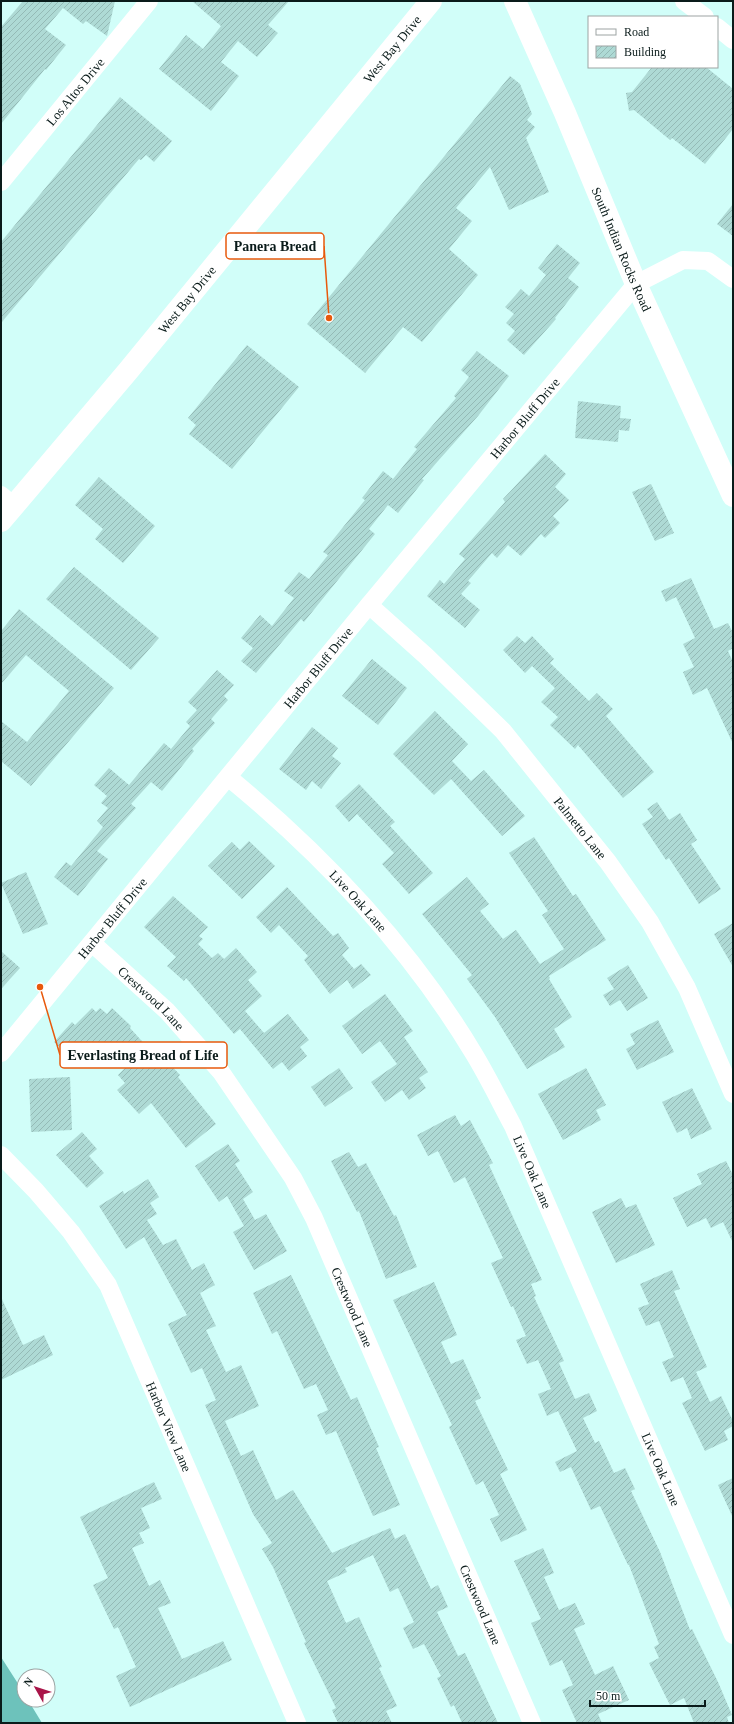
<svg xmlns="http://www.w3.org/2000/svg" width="734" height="1724" viewBox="0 0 734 1724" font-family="'Times New Roman',serif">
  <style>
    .water { fill: #6dc2bb }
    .building { fill: url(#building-hatch) }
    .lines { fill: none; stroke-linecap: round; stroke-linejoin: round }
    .street { stroke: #fff; stroke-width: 18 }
    .secondary { stroke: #fff; stroke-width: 22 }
    .primary { stroke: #fff; stroke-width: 22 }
    .labels { text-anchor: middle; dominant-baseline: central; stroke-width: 4; stroke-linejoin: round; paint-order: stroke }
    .street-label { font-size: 13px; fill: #0a1b1a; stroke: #fff }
    .leader { fill: none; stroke: #e8590c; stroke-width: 1.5 }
    .callout-dot { fill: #e8590c; stroke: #fff; stroke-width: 1.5 }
    .callout { fill: #fff; stroke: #e8590c; stroke-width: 1.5 }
    .callout-label { font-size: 14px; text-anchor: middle; font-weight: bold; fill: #0a1b1a }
  </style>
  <defs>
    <pattern id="building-hatch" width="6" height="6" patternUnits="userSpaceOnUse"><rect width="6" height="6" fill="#aedad5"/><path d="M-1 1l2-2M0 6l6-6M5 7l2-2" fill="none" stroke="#94bab6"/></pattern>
  </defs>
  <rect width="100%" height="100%" fill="#d1fef9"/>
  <polygon class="water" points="1,1657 24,1693 24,1700 28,1700 42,1723 1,1723"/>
  <g class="building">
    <polygon points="23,1 115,1 107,36 86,21 83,24 63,8 45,29 66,45 46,70 45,69 1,124 1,27"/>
    <polygon points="192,1 289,1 268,25 278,33 257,57 238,41 221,62 239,76 211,111 159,69 186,35 203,49 221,26"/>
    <polygon points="652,67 706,67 733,89 733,129 705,164 672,138 670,140 634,110 629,111 626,93 632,92"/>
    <polygon points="510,76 520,84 532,114 527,120 535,127 526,138 549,192 509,210 490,167 456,208 472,221 449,249 478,275 422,342 403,327 365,373 307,324"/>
    <polygon points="120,97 172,141 154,162 146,155 141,160 139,159 1,323 1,242"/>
    <polygon points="733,204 733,236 717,224"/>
    <polygon points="557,244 580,263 568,278 579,287 555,318 556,319 524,355 507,340 515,331 506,323 514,314 505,307 521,289 529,296 546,275 538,268"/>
    <polygon points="247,345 299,387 232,469 189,434 196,425 188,418"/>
    <polygon points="477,351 509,376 478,416 422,479 424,480 398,513 388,505 369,529 375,534 304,622 301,619 256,673 241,661 253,648 241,638 260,615 272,626 294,598 284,591 299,572 309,579 328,555 323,552 365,500 362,498 383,471 393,479 417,449 414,447 456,398 454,396 469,377 461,370"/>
    <polygon points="578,401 621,406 620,418 631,419 629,431 619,430 618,442 575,438"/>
    <polygon points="545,454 566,474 555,487 569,500 553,516 560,523 545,538 541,534 521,556 508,545 497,558 492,553 468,581 471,583 461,594 480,610 465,628 427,596 440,580 444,584 465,559 459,554 505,502 503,499"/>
    <polygon points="99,477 155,526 123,563 95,539 103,529 75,505"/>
    <polygon points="651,484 674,533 655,541 632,492"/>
    <polygon points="74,567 159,638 131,670 46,599"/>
    <polygon points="691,578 714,629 728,623 733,633 733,648 728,651 733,662 733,744 707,688 693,695 683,672 694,667 683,644 695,638 676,597 666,602 661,591"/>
    <polygon points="19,609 114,688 31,786 1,761 1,721 27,742 69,691 26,655 1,684 1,631"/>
    <polygon points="517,636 525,643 532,636 554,659 550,663 589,701 597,693 613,709 606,716 654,772 623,798 578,745 575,749 550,725 558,717 541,702 555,688 532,666 525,673 503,650"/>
    <polygon points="372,659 407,688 378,725 342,696"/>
    <polygon points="217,670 234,685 224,696 228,700 211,719 215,723 192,749 194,751 162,791 151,782 131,804 136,808 97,851 108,859 78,896 54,877 66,862 71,866 103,827 97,821 108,808 101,803 107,796 94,785 109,768 129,785 164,743 171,749 190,726 186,722 197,710 188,702"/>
    <polygon points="435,711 468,744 452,761 471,781 484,770 525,816 502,836 451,779 434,795 393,754"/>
    <polygon points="312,727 338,748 332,756 341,763 321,789 312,781 306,790 279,769"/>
    <polygon points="359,784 395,822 390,826 433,873 409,894 382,864 394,853 357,814 349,822 335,806"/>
    <polygon points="657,802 669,820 680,813 697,840 691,844 721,889 699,904 669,858 666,860 642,824 653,817 647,809"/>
    <polygon points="534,837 573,896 576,894 606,940 549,976 550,978 549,979 572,1017 554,1029 565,1047 527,1069 495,1017 467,979 472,975 422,914 467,877 489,904 480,911 503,939 516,930 540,964 564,949 542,915 548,911 509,853"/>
    <polygon points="249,841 275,866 242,899 208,866 232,842 240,850"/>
    <polygon points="26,872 48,924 23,934 1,883"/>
    <polygon points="287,887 333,936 338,933 349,948 342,955 354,969 361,964 371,975 353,989 347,980 330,994 304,960 308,956 279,925 271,933 256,917"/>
    <polygon points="173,896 208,927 199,936 203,939 198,944 212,958 218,953 224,959 236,948 257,972 248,980 262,996 245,1011 264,1033 288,1014 309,1040 300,1047 307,1056 289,1071 282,1062 273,1069 240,1029 234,1034 186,978 184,981 167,966 176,957 144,927"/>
    <polygon points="733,923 733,967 714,934"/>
    <polygon points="1,951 20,968 1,989"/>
    <polygon points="628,965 648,998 627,1011 620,1000 610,1006 603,995 614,989 607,978"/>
    <polygon points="385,994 413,1031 404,1037 428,1072 419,1078 426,1088 409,1100 402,1090 385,1102 371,1082 397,1064 380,1041 362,1054 342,1026"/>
    <polygon points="92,1008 96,1012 100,1008 107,1014 112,1008 131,1026 130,1028 159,1060 163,1057 180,1075 178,1077 216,1124 186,1148 151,1103 139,1114 117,1090 125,1083 118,1075 126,1067 104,1042 97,1050 88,1042 73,1059 54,1042 72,1022 75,1025"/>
    <polygon points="658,1020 674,1052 637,1070 626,1049 635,1044 630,1034"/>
    <polygon points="339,1068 353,1088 325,1107 311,1087"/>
    <polygon points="586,1068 606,1105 596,1110 601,1120 563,1140 538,1094"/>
    <polygon points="70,1077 72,1130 31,1132 29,1079"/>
    <polygon points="692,1088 712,1129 691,1139 687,1128 677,1133 662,1102"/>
    <polygon points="455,1115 461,1126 470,1120 493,1163 489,1165 542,1280 531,1284 536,1296 534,1297 564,1361 559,1363 575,1399 589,1393 597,1411 583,1418 595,1443 599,1441 614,1473 625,1468 635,1489 631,1491 660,1552 690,1630 692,1629 718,1682 732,1715 727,1717 729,1723 694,1723 684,1698 670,1705 649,1663 659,1658 654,1647 659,1644 629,1565 628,1565 600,1506 591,1510 571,1467 560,1472 555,1462 577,1451 558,1411 547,1416 538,1394 551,1389 538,1360 527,1364 516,1340 526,1336 513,1306 511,1307 491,1263 503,1258 465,1177 454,1183 438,1151 428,1156 417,1135"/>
    <polygon points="82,1132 97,1149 89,1156 104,1173 87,1188 56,1155"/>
    <polygon points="228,1144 240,1161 235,1164 253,1192 243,1199 255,1220 266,1214 287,1251 254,1270 233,1232 244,1226 227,1196 219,1202 195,1166"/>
    <polygon points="349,1152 358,1167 366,1163 394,1216 396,1215 417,1267 386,1279 359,1211 357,1212 331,1161"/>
    <polygon points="726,1161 733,1175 733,1243 723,1222 711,1228 706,1218 687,1227 673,1198 702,1184 697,1174"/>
    <polygon points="148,1179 159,1197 150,1203 157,1214 147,1220 163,1245 176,1239 192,1270 204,1263 215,1285 200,1293 216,1326 206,1330 226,1372 241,1365 259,1406 225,1421 241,1456 253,1450 276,1500 293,1490 332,1553 390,1528 395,1539 405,1534 431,1589 438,1585 448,1607 437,1612 458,1656 465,1653 498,1723 462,1723 454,1705 451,1707 437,1678 441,1676 424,1644 413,1649 403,1628 414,1622 398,1588 390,1592 373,1555 345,1568 347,1572 327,1581 346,1623 359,1617 382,1667 379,1668 397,1706 386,1711 392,1723 338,1723 332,1710 336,1708 304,1643 306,1642 273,1567 262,1549 272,1543 253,1514 205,1405 216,1400 202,1368 191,1373 168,1324 187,1315 144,1237 126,1249 99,1206 123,1191 124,1194"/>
    <polygon points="621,1198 626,1208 636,1204 655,1245 616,1263 592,1212"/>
    <polygon points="672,1270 680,1289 674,1291 707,1367 696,1372 710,1402 721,1396 733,1421 733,1426 724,1431 728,1440 705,1451 682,1403 692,1398 683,1377 671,1382 662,1362 674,1357 659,1321 646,1326 638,1308 649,1304 640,1284"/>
    <polygon points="291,1275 351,1400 357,1397 379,1447 376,1448 400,1505 373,1516 336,1431 326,1435 317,1415 328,1410 316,1384 304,1389 277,1331 272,1334 253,1293"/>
    <polygon points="434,1282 457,1335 441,1342 451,1364 463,1359 481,1398 475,1401 508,1470 500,1474 527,1530 501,1542 490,1519 499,1515 483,1481 476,1485 449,1427 452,1425 393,1300"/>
    <polygon points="1,1297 23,1345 44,1335 53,1355 1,1380"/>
    <polygon points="733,1478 733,1518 718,1485"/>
    <polygon points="154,1482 162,1499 141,1508 150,1528 139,1533 144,1543 132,1548 149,1586 160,1580 171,1603 158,1608 182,1659 223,1641 232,1660 130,1707 116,1676 136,1667 118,1627 114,1629 93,1585 108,1578 80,1517"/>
    <polygon points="543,1548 554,1573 544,1577 559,1610 575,1603 585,1624 574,1629 595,1675 613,1666 629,1700 598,1714 602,1723 577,1723 562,1690 573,1685 562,1660 550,1666 531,1623 541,1619 514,1561"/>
  </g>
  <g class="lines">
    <g class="street">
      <polyline points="684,1 705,17"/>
      <polyline points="717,27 733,40"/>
      <path id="s1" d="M 1,182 L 149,1"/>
      <polyline points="1,495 14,506"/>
      <path id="s2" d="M 369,605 L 426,656 L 503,731 L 608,862 L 650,922 L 687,988 L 733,1094"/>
      <path id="s3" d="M 228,777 C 324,856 410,947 474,1054 C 488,1077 500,1102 513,1126 L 733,1635"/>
      <path id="s4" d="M 92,943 L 167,1011 L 221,1072 L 293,1178 L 314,1218 L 532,1723"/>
      <path id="s5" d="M 1,1053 L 369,605 L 636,284 L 683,260 L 708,261 L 733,279"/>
      <path id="s6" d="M 1,1155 L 36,1191 L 71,1232 L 108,1285 L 297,1723"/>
    </g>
    <path class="secondary" id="s7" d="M 515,1 L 565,113 L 636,284 L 733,496"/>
    <path class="primary" id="s8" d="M 1,521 L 128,371 L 431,1"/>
  </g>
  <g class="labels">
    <g class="street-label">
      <text stroke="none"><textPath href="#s8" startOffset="613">West Bay Drive</textPath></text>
      <text stroke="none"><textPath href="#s1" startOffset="117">Los Altos Drive</textPath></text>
      <text stroke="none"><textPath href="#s7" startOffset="270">South Indian Rocks Road</textPath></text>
      <text stroke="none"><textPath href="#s8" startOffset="289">West Bay Drive</textPath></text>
      <text stroke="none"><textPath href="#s5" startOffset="823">Harbor Bluff Drive</textPath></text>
      <text stroke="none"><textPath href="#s5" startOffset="499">Harbor Bluff Drive</textPath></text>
      <text stroke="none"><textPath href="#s2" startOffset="308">Palmetto Lane</textPath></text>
      <text stroke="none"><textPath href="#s3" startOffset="180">Live Oak Lane</textPath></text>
      <text stroke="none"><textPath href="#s5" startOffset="175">Harbor Bluff Drive</textPath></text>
      <text stroke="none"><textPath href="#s4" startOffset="81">Crestwood Lane</textPath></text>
      <text stroke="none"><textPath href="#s3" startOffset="504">Live Oak Lane</textPath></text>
      <text stroke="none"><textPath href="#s4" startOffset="453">Crestwood Lane</textPath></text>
      <text stroke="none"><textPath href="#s6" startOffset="323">Harbor View Lane</textPath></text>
      <text stroke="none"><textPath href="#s3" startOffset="828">Live Oak Lane</textPath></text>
      <text stroke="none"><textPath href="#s4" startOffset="777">Crestwood Lane</textPath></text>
    </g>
  </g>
  <path class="leader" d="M329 318L324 246M40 987L60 1055"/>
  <g class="callout-dot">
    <circle cx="329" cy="318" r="4"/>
    <circle cx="40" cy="987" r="4"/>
  </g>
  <g class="callout">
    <rect x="226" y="233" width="98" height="26" rx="4"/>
    <rect x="60" y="1042" width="167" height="26" rx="4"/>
  </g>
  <g class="callout-label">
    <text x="275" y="251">Panera Bread</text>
    <text x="143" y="1060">Everlasting Bread of Life</text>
  </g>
  <rect width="734" height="1724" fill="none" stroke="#0a1b1a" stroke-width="4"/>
  <rect x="588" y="16" width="130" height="52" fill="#ffffff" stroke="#9da4a3"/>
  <rect x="596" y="29" width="20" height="6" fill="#ffffff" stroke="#9da4a3"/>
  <text x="624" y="36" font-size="12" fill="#0a1b1a">Road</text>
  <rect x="596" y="46" width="20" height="12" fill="url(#building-hatch)" stroke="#9da4a3"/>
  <text x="624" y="56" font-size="12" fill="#0a1b1a">Building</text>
  <g transform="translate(36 1688) rotate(309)"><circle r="19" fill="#ffffff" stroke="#9da4a3"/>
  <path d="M0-3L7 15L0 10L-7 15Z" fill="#a91549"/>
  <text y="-6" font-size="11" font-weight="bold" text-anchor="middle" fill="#0a1b1a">N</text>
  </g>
  <path d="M590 1700v6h115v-6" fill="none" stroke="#0a1b1a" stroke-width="2"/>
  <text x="596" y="1700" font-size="12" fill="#0a1b1a" stroke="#ffffff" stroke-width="3" paint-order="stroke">50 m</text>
</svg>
